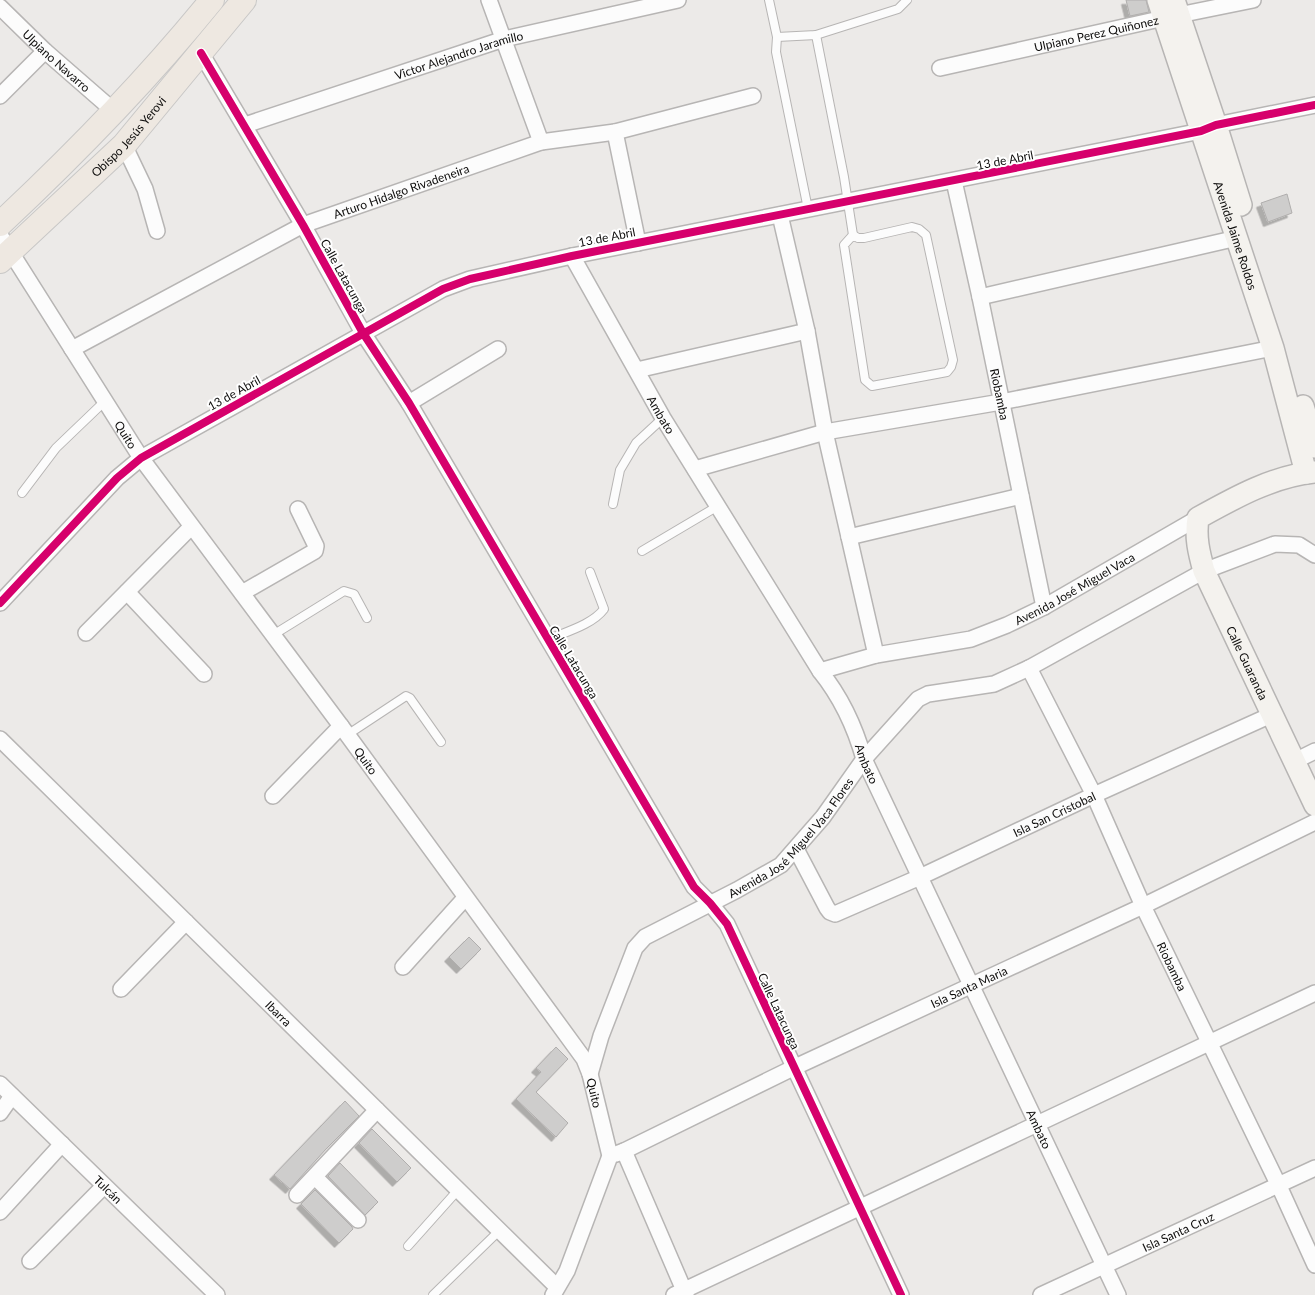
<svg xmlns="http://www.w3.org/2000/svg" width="1315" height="1295" viewBox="0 0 1315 1295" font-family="Lato,sans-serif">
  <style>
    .building { fill: #cecdcc; stroke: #b0aead; filter: url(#shadow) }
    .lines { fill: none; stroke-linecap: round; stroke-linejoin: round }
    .lane-casing { stroke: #b7b5b4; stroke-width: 10 }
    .street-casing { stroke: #b7b5b4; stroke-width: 18 }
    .secondary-casing { stroke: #b7b5b4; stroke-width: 24 }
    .primary-casing { stroke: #c8c7c6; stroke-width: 26 }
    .lane { stroke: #fcfcfc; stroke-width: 8 }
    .street { stroke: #fcfcfc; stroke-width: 15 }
    .secondary { stroke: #f4f2ee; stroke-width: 21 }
    .primary { stroke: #eee8e1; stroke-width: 24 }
    .cycleway-casing { stroke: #fff; stroke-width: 11 }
    .cycleway { stroke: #d6006c; stroke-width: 8 }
    .labels { text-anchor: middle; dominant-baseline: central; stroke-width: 4; stroke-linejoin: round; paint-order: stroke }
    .street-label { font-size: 12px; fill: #0e0d0c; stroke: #fff }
  </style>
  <defs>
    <filter id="shadow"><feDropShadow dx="-4.5" dy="4.5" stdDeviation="0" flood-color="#0004"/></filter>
  </defs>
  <rect width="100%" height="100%" fill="#eceae8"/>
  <g class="building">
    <polygon points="1126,0 1146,0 1149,12 1130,16"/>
    <polygon points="1287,194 1292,213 1268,222 1261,203"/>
    <polygon points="469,937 481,949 461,969 449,957"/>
    <polygon points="556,1047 568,1059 536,1092 568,1123 556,1137 516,1099 541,1072 536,1068"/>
    <polygon points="345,1101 359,1116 326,1149 290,1189 274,1175"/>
    <polygon points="372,1129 411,1168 397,1182 359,1143"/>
    <polygon points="340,1163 378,1202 365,1215 328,1176"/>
    <polygon points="315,1190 352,1227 353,1229 339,1243 301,1204"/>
  </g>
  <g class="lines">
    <defs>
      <g id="lane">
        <polyline points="769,0 777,37 776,52 808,209"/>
        <polyline points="816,35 844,177 853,235"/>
        <polyline points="777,37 816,35 898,9 907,0"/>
        <polygon points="912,227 919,229 926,235 953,360 951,367 947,372 872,386 865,380 844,245 853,235 858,238 864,238"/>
        <polyline points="22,493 56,448 104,402"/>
        <polyline points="613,504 620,470 636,443 663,418"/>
        <polyline points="642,551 718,506"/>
        <polyline points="273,635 344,591 354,594 367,618"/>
        <path d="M 547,640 C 565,632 592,625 604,609 L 590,572"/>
        <polyline points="347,735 406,696 410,698 441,742"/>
        <polyline points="408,1246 458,1190"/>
        <polyline points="433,1295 499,1231"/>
      </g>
      <g id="street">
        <polyline points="489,0 541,142"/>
        <path id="s1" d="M 0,7 L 45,51 L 115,112"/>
        <polyline points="201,53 303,225 363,333 409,403 694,887 710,903 727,924 901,1295"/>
        <path id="s2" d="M 940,68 L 1164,18 L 1253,0"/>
        <polyline points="0,96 45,51"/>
        <path id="s3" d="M 245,125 L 504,39 L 678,0"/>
        <polyline points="615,132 638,243"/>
        <polyline points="124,145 145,189 157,231"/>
        <path id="s4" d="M 954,181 L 980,297 L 1044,607"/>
        <polyline points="780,215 807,331 825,432 876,655"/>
        <path id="s5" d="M 0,235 L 141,458 L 341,726 L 584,1059 L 590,1074 L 610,1156"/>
        <path id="s6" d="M 572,256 L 663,418 L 820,671 C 841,697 855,727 864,759 L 1118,1295"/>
        <polyline points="980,297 1237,238"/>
        <path id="s7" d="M 72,349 L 303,225 L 541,142 L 615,132 L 753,96"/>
        <polyline points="637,370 807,331"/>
        <polyline points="409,403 498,349"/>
        <polyline points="695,469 825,432 1001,402 1273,348"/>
        <polyline points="849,537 1021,496"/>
        <polyline points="127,592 204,674"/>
        <polyline points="242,593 315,551 316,546 298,509"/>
        <polyline points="0,603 117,478 141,458 443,289 470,279 572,256 1201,131 1216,125 1315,105"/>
        <polyline points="86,633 191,527"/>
        <path id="s8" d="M 1029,668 L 1094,795 L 1143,906 L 1279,1186 L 1315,1265"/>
        <path id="s9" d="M 820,671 L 876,655 L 971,639 L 1007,625 L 1044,607 L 1198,518"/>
        <path id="s10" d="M 0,739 L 557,1287"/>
        <polyline points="1293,762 1315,751"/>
        <polyline points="273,796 341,726"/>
        <path id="s11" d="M 796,849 L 827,908 L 830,912 L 835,914 L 920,877 L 1094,795 L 1271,715"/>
        <polyline points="403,967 465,898"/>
        <polyline points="121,989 186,922"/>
        <path id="s12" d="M 590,1074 L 601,1036 L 635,948 L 645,937 L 737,890 L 781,865 L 823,817 L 864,759 L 918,699 L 928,694 L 994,684 L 1029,668 L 1204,571 L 1275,544 L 1299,545 L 1315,555"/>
        <path id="s13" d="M 0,1084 L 217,1295"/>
        <polyline points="0,1113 12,1096"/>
        <path id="s14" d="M 624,1151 L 793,1068 L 1143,906 L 1315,822"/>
        <polyline points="616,1154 624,1151 686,1295"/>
        <polyline points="315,1177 358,1220"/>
        <polyline points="297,1195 377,1110"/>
        <polyline points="0,1212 62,1144"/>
        <polyline points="30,1261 104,1186"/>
        <polyline points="553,1295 567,1271 610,1156"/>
        <polyline points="674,1295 1315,993"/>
        <path id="s15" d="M 1041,1295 L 1315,1168"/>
      </g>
      <g id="secondary">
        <path id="s16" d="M 1158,0 L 1273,348 L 1306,473"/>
        <polyline points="1174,0 1216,125 1241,205"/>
        <polyline points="1303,406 1315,447"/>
        <path id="s17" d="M 1315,472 C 1273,476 1234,498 1198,518 C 1195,537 1199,553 1204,571 L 1315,805"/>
      </g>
      <g id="primary">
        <path d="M 0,224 C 76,153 147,80 212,0"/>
        <path id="s18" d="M 0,261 L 124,145 L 244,0"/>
      </g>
    </defs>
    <use href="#lane" class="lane-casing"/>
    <use href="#street" class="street-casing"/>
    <use href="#secondary" class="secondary-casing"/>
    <use href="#primary" class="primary-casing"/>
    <use href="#lane" class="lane"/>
    <use href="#street" class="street"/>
    <use href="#secondary" class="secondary"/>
    <use href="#primary" class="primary"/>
    <defs>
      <g id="cycleway">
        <polyline points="201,53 303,225 363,333 409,403 694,887 710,903 727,924 901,1295"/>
        <polyline points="0,603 117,478 141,458 443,289 470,279 572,256 1201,131 1216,125 1315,105"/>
      </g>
    </defs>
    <use href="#cycleway" class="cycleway-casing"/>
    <use href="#cycleway" class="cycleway"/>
  </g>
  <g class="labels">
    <g class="street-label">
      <text stroke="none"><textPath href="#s2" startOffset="160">Ulpiano Perez Quiñonez</textPath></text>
      <text stroke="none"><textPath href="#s3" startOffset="225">Victor Alejandro Jaramillo</textPath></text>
      <text stroke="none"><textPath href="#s1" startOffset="78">Ulpiano Navarro</textPath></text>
      <text stroke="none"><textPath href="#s18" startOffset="179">Obispo Jesús Yerovi</textPath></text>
      <text transform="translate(1005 160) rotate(-11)">13 de Abril</text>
      <text stroke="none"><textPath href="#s7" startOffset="366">Arturo Hidalgo Rivadeneira</textPath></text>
      <text stroke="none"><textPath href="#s16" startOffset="248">Avenida Jaime Roldos</textPath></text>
      <text transform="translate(607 237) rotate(-11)">13 de Abril</text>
      <text transform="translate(344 276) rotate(61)">Calle Latacunga</text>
      <text transform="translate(234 393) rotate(-29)">13 de Abril</text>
      <text stroke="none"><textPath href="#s4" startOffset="218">Riobamba</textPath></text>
      <text stroke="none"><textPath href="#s6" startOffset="182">Ambato</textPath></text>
      <text stroke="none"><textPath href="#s5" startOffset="236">Quito</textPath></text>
      <text stroke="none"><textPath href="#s9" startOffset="270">Avenida José Miguel Vaca</textPath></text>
      <text transform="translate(574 662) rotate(59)">Calle Latacunga</text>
      <text stroke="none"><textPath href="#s17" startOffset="282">Calle Guaranda</textPath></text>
      <text stroke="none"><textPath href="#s5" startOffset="641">Quito</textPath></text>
      <text stroke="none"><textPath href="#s6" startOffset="588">Ambato</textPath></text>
      <text stroke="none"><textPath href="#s11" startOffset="318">Isla San Cristobal</textPath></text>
      <text stroke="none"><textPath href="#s12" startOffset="328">Avenida José Miguel Vaca Flores</textPath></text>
      <text stroke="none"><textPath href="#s8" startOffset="331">Riobamba</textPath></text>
      <text stroke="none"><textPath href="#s14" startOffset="382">Isla Santa Maria</textPath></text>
      <text transform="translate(779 1011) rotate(65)">Calle Latacunga</text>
      <text stroke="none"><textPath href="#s10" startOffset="391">Ibarra</textPath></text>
      <text stroke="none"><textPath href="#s5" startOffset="1046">Quito</textPath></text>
      <text stroke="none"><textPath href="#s6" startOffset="992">Ambato</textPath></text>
      <text stroke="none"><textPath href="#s13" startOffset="151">Tulcán</textPath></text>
      <text stroke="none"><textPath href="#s15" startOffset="151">Isla Santa Cruz</textPath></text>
    </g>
  </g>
</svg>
